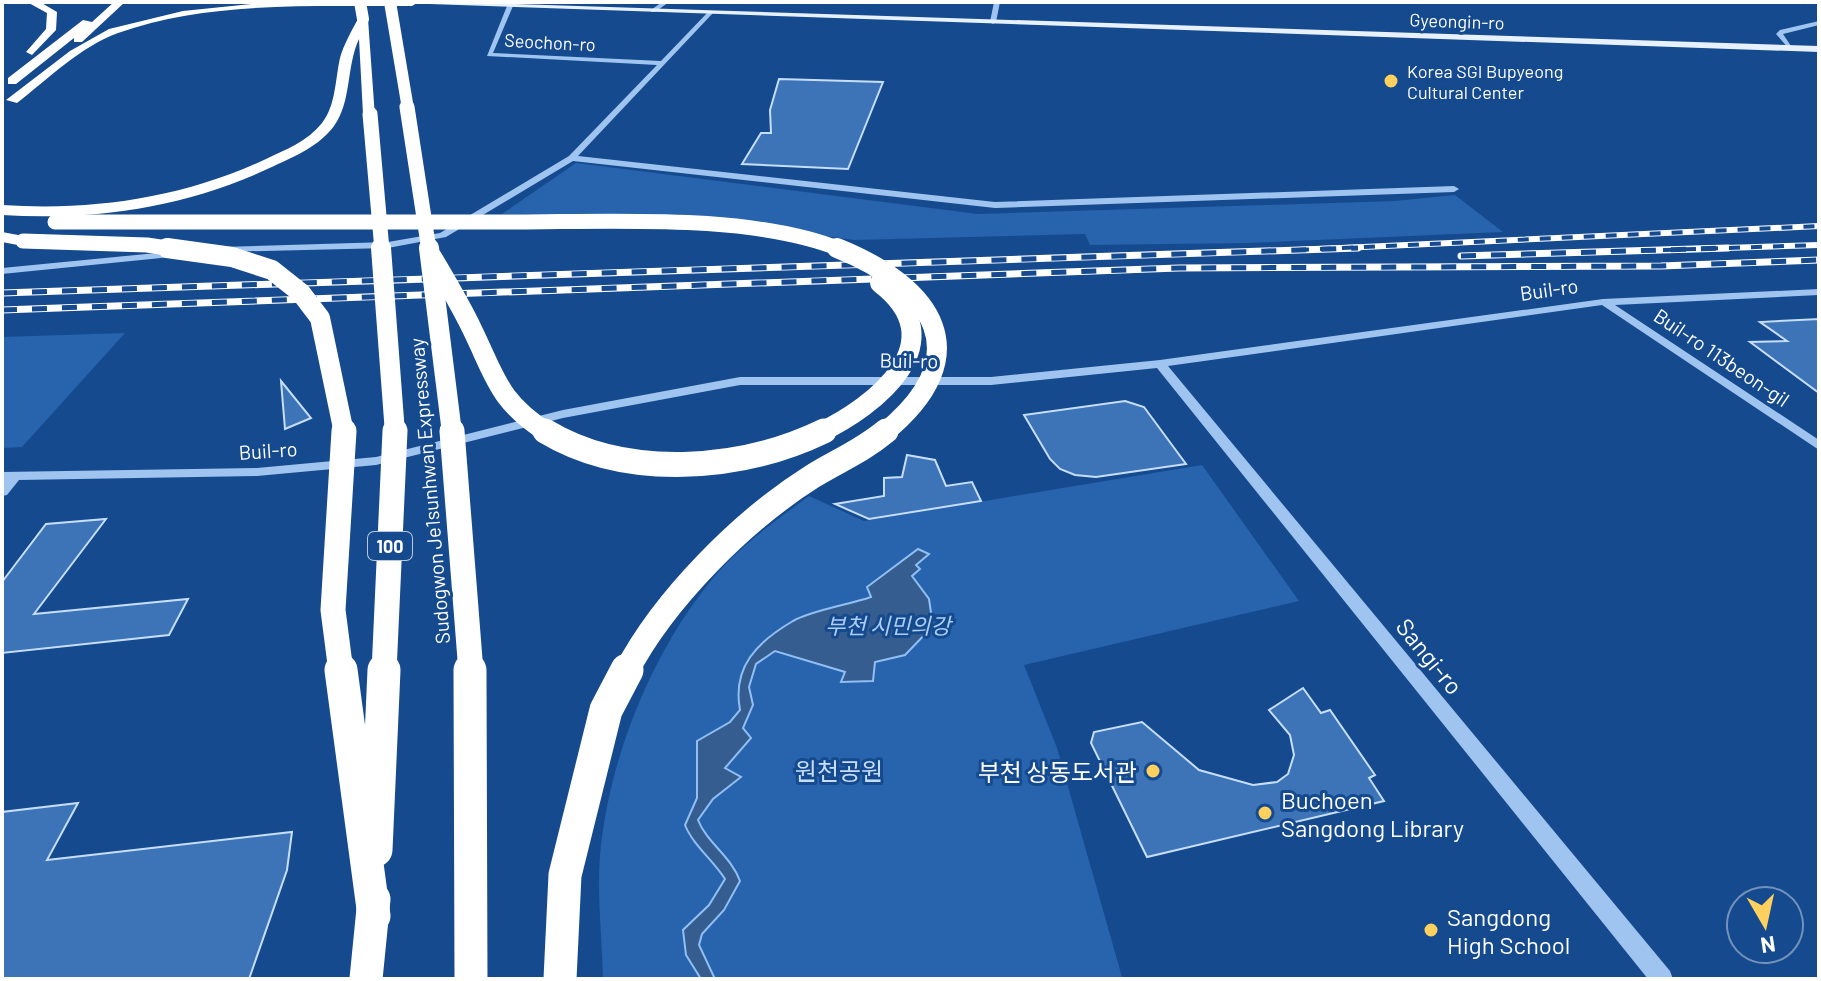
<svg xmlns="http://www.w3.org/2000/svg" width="1821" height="981" viewBox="0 0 1821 981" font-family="Barlow,'Noto Sans KR',sans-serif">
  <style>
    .green { fill: #2764ad }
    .water { fill: #365d8f; stroke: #91bff3; stroke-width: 2 }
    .building { fill: #3d74b7; stroke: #c6defc; stroke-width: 2 }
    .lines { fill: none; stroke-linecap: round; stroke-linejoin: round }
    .minor { fill: #9fc4f0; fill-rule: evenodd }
    .major { fill: #e8f1ff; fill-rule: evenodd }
    .highway { fill: #fff; fill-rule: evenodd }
    .rail-far1-casing { stroke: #fff; stroke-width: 6 }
    .rail-casing { stroke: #fff; stroke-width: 7 }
    .rail-far1 { stroke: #154a8e; stroke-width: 4; stroke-dasharray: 11; stroke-linecap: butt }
    .rail { stroke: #154a8e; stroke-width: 5; stroke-dasharray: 15; stroke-linecap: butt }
    .highway-bridge-far4 { stroke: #fff; stroke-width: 12 }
    .highway-bridge-far3 { stroke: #fff; stroke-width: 15 }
    .highway-bridge-far2 { stroke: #fff; stroke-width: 20 }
    .highway-bridge-far1 { stroke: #fff; stroke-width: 25 }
    .highway-bridge { stroke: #fff; stroke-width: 33 }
    .poi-dot { fill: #ffd05e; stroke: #154a8e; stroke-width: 3 }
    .labels { text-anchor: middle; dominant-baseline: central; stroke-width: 6; stroke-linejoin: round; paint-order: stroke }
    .far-street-label { font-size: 18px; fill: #fff; stroke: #154a8e }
    .far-poi-label { font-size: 18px; fill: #fff; stroke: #154a8e; text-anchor: start }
    .shield { fill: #154a8e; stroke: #b9c9dd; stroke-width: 2 }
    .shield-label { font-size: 18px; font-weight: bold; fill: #fff }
    .street-label { font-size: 20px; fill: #fff; stroke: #154a8e }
    .water-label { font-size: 22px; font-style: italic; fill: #abcef7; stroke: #154a8e }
    .near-street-label { font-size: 24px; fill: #fff; stroke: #154a8e }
    .near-park-label { font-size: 24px; fill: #c6defc; stroke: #154a8e }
    .near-poi-label { font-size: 24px; fill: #fff; stroke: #154a8e; text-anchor: start }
  </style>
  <rect width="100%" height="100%" fill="#154a8e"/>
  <g class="green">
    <polygon points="576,163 978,214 1395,201 1455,195 1503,232 1247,243 1090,245 1085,234 854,240 685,217 502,214"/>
    <polygon points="125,333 22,447 2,448 2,337"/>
    <path d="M 1202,465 L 1299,601 L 1024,665 L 1057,748 L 1122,977 L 603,979 C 602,935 596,888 601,845 C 612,749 656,643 720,570 C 746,541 778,519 809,496 L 864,521 Z"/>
  </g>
  <path class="water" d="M 918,549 L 929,554 L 916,565 L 920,569 L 912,576 L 929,599 L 933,626 L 905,655 L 875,662 L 873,681 L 841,682 L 845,672 L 775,651 L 756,664 L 749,687 L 753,705 L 743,728 L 751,738 L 725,768 L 741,777 L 713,799 L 698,820 C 707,843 731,856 740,881 L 724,910 L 702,934 L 699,945 L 715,979 L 701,979 L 686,955 L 683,930 L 709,905 L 725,879 C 713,860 693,845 685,825 L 697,798 L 697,741 L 730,722 L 740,710 C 732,667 757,642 793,621 C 813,610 848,605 871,597 L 867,587 Z"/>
  <g class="building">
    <polygon points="779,79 883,82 848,169 742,164 761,133 771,133 770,110"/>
    <polygon points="1819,319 1819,393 1750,342 1787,341 1760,322"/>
    <polygon points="281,381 311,418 285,429"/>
    <polygon points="1125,401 1144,407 1186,464 1096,477 1075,475 1060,469 1050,459 1024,415"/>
    <polygon points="907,455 935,460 946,486 972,482 981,501 869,519 835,504 884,496 884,478 902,477"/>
    <polygon points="106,519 34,614 188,599 169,635 2,653 2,582 46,524"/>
    <polygon points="1303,688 1321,713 1330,710 1375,775 1369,778 1384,801 1147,857 1091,743 1094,732 1142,722 1199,770 1253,785 1277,782 1288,774 1294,755 1290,735 1269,710"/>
    <polygon points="78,803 47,860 292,832 287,870 249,979 2,979 2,812"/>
  </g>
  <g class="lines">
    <g class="minor">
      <polygon points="662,2 669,2 655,12 651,12 651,10"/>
      <polygon points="994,2 1000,2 996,22 993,24 990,22"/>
      <polygon points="510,4 513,6 493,53 661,61 708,12 713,13 578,156 995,202 1454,186 1459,189 1454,192 995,208 573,161 446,237 388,248 217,252 217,248 221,247 388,242 440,233 569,156 657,65 487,56 507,6"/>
      <polygon points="1819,21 1819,25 1783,34 1793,49 1789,49 1776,34 1780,30"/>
      <polygon points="177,251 181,252 181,256 2,274 2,268"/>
      <polygon points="1819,289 1819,295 1615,305 1819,440 1819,450 1602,305 1168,366 1670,971 1673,979 1648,979 1157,368 991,385 740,385 563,418 376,465 257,476 19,480 7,495 2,496 2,483 4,480 2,480 2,472 257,468 376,457 563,410 740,377 991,377 1160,360 1603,299"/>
    </g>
    <polygon class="major" points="371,2 454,2 1819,46 1819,52"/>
    <g class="highway">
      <polygon points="27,2 40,2 57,12 56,30 32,55 26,52 46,29 47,13"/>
      <polygon points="114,2 125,2 82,42 74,42 74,38 16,84 8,84 8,78 83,20 92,22"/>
      <path d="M 260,3 L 417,3 L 412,6 C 317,7 209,0 118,33 C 80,47 48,79 17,103 L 6,100 L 70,51 L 109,29 L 183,11 Z"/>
      <path d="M 363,16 L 368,19 L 375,117 L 363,114 L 359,39 C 346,67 352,101 334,126 C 319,146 296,156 274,166 C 188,207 96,221 2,215 L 2,205 C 94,211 182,198 266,159 C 285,150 308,141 322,123 C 336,105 335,80 340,58 C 344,44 351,32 358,19 Z"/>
      <polygon points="2,232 29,237 31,241 23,246 2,242"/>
    </g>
    <defs>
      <g id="rail-far1">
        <polyline points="1298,250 1819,226"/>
        <polyline points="1663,250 1819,245"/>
      </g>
      <g id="rail">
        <polyline points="1461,256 1728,248"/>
        <polyline points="2,293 1358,248"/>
        <polyline points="2,310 1179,268 1661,266 1819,260"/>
      </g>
    </defs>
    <use href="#rail-far1" class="rail-far1-casing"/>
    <use href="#rail" class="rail-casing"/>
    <use href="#rail-far1" class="rail-far1"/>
    <use href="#rail" class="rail"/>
    <g class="highway-bridge-far4">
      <polyline points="360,2 363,19"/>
      <polyline points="390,2 408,109"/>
    </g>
    <g class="highway-bridge-far3">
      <polyline points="407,107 429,250"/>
      <polyline points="370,114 382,250"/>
      <path d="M 55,222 C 207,222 359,222 511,222 C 609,222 752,213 842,250"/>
      <polyline points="23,241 147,245 181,250"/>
    </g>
    <g class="highway-bridge-far2">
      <polyline points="167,248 232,257 272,270 301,293 320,318 344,433"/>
      <polyline points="381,248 395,433"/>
      <polyline points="429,248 452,433"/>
      <path d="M 837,248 C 934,287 980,355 884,433"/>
      <path d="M 432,257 C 446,281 460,304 472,329 C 496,378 498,401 548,433"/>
      <path d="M 819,433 C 876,406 957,342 880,283"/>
    </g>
    <g class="highway-bridge-far1">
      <polyline points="452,431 471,672"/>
      <path d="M 545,431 C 626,480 741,471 824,431"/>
      <polyline points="341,672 333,610 344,431"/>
      <polyline points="384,672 395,431"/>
      <path d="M 626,672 C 664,599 743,520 813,476 C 839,460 862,451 886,431"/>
    </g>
    <g class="highway-bridge">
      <polyline points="341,670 374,916"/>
      <polyline points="470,670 471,979"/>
      <polyline points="376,850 384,670"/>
      <polyline points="366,979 374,899"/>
      <polyline points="560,979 565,875 606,710 627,670"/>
    </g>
  </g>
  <g class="poi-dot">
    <circle cx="1391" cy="81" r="8"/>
    <circle cx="1153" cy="771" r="8"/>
    <circle cx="1265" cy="813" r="8"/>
    <circle cx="1431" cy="930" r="8"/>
  </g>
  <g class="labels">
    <g class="far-street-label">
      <text transform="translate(1457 21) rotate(2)">Gyeongin-ro</text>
      <text transform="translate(550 42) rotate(3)">Seochon-ro</text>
    </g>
    <g class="far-poi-label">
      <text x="1407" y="71">Korea SGI Bupyeong<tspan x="1407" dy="21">Cultural Center</tspan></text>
    </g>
    <rect class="shield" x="368" y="532" width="44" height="28" rx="6"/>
    <g class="shield-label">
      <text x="390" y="546">100</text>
    </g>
    <g class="street-label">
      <text transform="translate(1549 289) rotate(-8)">Buil-ro</text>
      <text transform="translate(1722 357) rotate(34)">Buil-ro 113beon-gil</text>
      <text transform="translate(909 360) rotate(1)">Buil-ro</text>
      <text transform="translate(268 450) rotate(-4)">Buil-ro</text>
      <text transform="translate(429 491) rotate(-95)">Sudogwon Je1sunhwan Expressway</text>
    </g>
    <g class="water-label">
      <text x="888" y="625">부천 시민의강</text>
    </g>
    <g class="near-street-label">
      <text transform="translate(1430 656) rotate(51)">Sangi-ro</text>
    </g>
    <g class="near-park-label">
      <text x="839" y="770">원천공원</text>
    </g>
    <g class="near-poi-label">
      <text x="1137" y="771" text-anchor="end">부천 상동도서관</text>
      <text x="1281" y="799">Buchoen<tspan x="1281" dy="28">Sangdong Library</tspan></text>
      <text x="1447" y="916">Sangdong<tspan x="1447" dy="28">High School</tspan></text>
    </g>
  </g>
  <rect width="1821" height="981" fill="none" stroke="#ffffff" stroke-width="8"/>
  <g transform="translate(1765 925) rotate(171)"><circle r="38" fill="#154a8e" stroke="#7392bb" stroke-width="2"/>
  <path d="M0-6L14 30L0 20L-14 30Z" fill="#ffd05e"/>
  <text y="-12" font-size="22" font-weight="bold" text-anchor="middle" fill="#ffffff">N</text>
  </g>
</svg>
